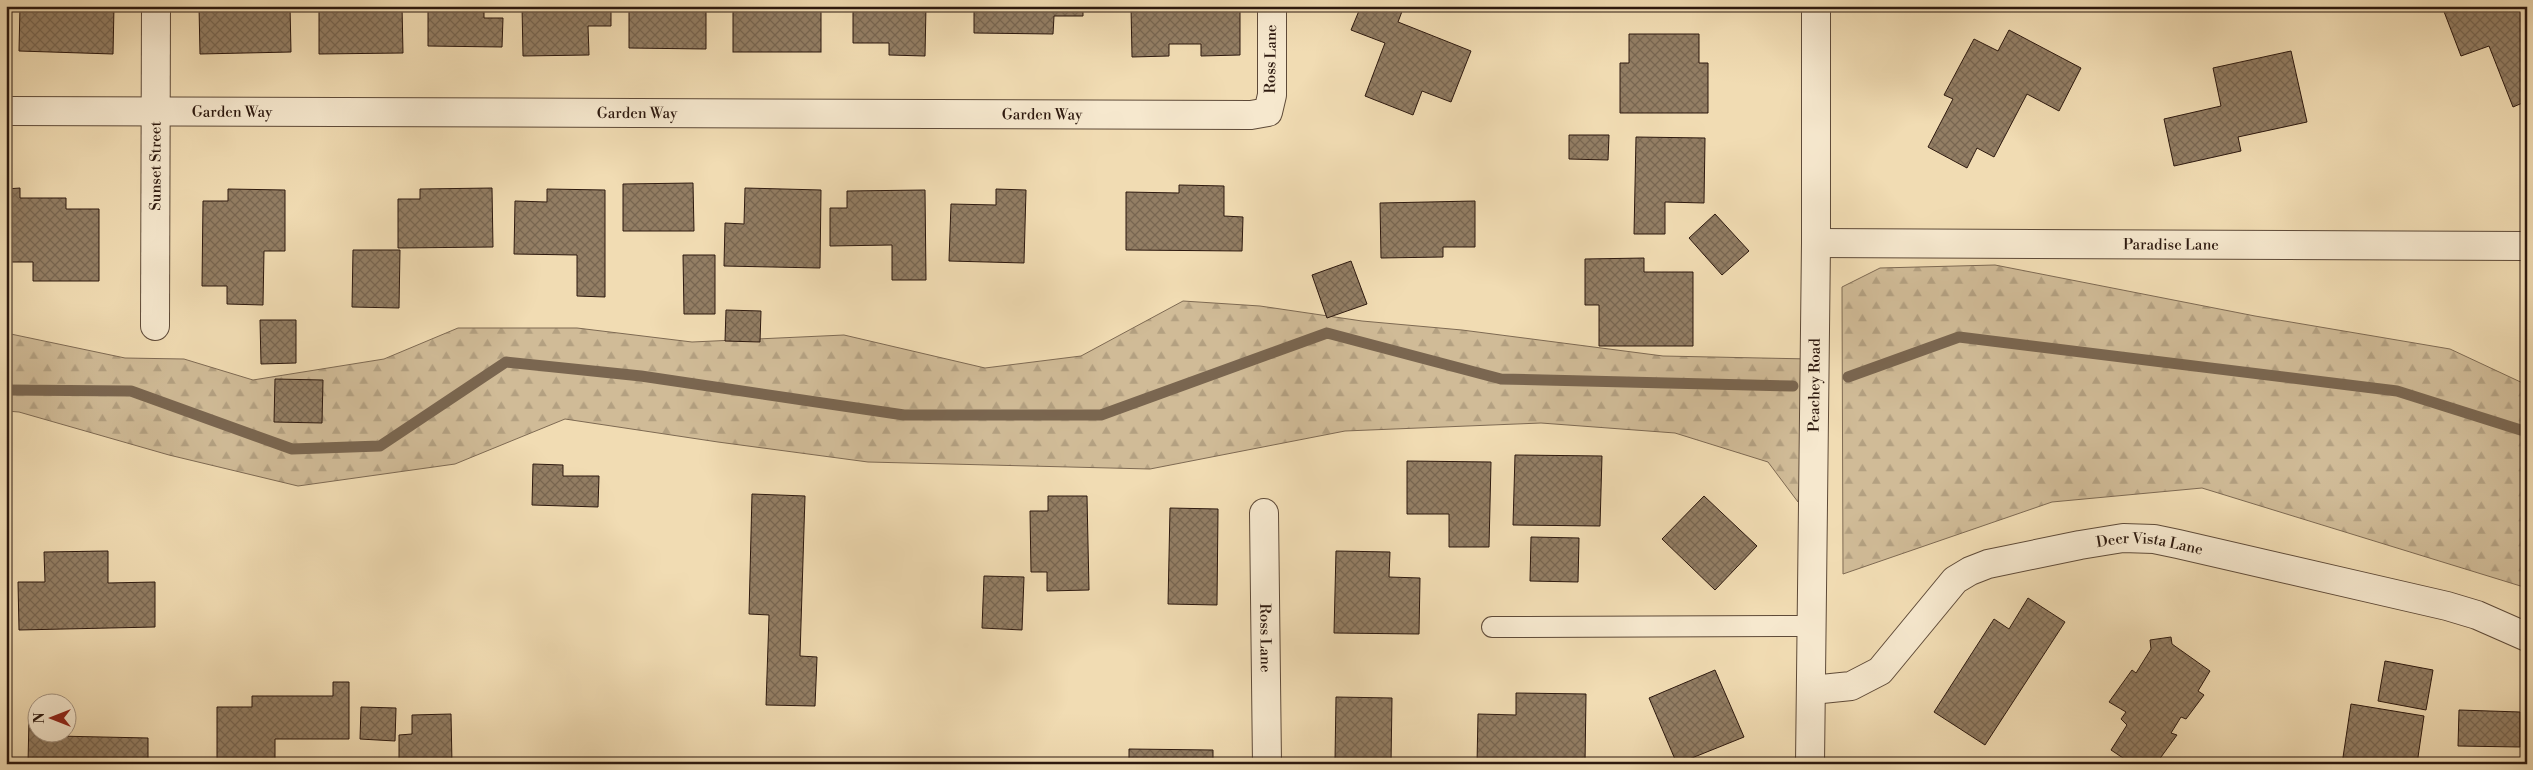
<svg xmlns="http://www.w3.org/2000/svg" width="2533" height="770" viewBox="0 0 2533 770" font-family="'Libre Bodoni',serif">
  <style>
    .forest { fill: url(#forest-firs); stroke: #7e6a53 }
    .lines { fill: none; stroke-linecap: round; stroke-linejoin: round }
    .stream { stroke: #7a6650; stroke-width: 11 }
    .building { fill: url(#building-cross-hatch); stroke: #2d190f }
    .lane-casing { stroke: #5e4a38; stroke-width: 22 }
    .street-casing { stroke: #5e4a38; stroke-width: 30 }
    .lane { stroke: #f6e8ce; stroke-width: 20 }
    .street { stroke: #f6e8ce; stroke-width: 28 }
    .labels { text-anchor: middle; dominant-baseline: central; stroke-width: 5; stroke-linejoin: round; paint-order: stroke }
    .street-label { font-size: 15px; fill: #2d190f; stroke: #f6e8ce }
  </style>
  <defs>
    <pattern id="forest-firs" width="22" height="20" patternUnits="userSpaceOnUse" patternTransform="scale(1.25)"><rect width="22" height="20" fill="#d0bb97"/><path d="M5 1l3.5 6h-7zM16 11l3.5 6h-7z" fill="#b3a081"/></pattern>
    <pattern id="building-cross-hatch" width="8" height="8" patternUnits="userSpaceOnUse" patternTransform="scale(1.25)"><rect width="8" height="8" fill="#937e64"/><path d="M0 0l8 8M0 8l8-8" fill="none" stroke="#786651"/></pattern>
  </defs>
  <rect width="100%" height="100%" fill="#f1dcb3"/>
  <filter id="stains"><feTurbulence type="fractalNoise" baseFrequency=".004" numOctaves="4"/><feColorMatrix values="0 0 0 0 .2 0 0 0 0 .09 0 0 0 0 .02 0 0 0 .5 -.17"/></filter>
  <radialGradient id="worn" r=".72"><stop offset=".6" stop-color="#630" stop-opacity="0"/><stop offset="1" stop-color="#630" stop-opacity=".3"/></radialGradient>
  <g class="forest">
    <polygon points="1995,265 2255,316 2450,349 2527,385 2527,588 2202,488 2052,502 1843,574 1842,287 1880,268"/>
    <polygon points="1183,301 1260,306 1362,321 1462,330 1663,356 1810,359 1798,502 1768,462 1675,433 1541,423 1345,431 1150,469 868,462 718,442 565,419 455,464 298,486 169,455 19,412 6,411 6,333 125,358 184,359 253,380 384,359 458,328 577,328 692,342 844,335 985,368 1081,356"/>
  </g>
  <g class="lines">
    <g class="stream">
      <polyline points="1848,377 1959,337 2397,391 2527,432"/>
      <polyline points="6,390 131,391 292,449 380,446 506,362 641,376 904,415 1101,415 1327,333 1501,379 1793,386"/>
    </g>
  </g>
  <g class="building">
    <polygon points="20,6 114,6 113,54 19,51"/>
    <polygon points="199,6 290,6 291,52 200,54"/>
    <polygon points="319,6 402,6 403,53 319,54"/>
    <polygon points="428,6 484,6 484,18 503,18 502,47 428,46"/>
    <polygon points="522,6 611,6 611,26 588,26 589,55 523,56"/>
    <polygon points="629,6 691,6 691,10 706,10 706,49 629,48"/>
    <rect x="733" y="6" width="88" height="46"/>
    <polygon points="853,6 926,6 925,56 889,55 889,43 853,43"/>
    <polygon points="974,6 1083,6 1083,16 1054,16 1053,34 974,33"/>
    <polygon points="1131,6 1216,6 1216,10 1240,10 1240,55 1201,56 1201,44 1169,44 1169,56 1132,57"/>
    <polygon points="1361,6 1404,6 1398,22 1471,51 1451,102 1422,91 1413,115 1365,96 1385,43 1351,30"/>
    <polygon points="2451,6 2527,6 2527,101 2513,107 2489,46 2461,56 2443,9"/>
    <polygon points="2009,30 2081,68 2059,111 2027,94 1994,157 1977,148 1967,168 1928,147 1953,99 1944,95 1974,39 1998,51"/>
    <polygon points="1629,34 1699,34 1699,63 1708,63 1708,113 1620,113 1620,63 1629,63"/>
    <polygon points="2291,51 2307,122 2238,137 2241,151 2174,166 2164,119 2221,106 2213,68"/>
    <polygon points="1569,135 1609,135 1608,160 1569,159"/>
    <polygon points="1636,137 1705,138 1704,203 1665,202 1665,234 1634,234"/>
    <polygon points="693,183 694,231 623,231 623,184"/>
    <polygon points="1179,185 1224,186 1224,216 1243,217 1242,251 1126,250 1126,192 1179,193"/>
    <polygon points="20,188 20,198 66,198 66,209 99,209 99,281 33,281 33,262 6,262 6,189"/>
    <polygon points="492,188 493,247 398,248 398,199 420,199 420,189"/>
    <polygon points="745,188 821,190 820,268 724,266 725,223 744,224"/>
    <polygon points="228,189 285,190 285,251 264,251 263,305 227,304 227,286 202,286 203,201 228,201"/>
    <polygon points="547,189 605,190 605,297 577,296 577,255 514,254 515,201 547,202"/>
    <polygon points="996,189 1026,190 1024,263 949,261 951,204 996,205"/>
    <polygon points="925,190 926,280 892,280 892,245 830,246 830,208 847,208 847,191"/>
    <polygon points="1475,201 1475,247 1443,247 1443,257 1381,258 1380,203"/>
    <polygon points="1715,214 1749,251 1722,275 1689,238"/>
    <polygon points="353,250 400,250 399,308 352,307"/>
    <polygon points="683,255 715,255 715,314 684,314"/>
    <polygon points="1644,258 1644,272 1693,272 1693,346 1599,346 1599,305 1585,305 1585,259"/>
    <polygon points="1351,261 1367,304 1327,318 1312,275"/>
    <polygon points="726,310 761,311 760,342 725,341"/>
    <polygon points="260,320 296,320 296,363 261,364"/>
    <polygon points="275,379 323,380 322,423 274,422"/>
    <polygon points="1515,455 1602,456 1600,526 1513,525"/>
    <polygon points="1407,461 1491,462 1489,547 1449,547 1449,514 1407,514"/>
    <polygon points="533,464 563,465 563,476 599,476 598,507 532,505"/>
    <polygon points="752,494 805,496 800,656 817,657 815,706 766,705 769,615 749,614"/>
    <polygon points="1048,496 1087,496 1089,590 1047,591 1047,572 1031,572 1030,511 1048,511"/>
    <polygon points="1704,496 1757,546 1715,590 1662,539"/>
    <polygon points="1170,508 1218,509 1217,605 1168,604"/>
    <polygon points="1531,537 1579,538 1578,582 1530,581"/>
    <polygon points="108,551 108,583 155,582 155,627 19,630 18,582 45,582 44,552"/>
    <polygon points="1336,551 1390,552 1389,577 1420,578 1419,634 1334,633"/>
    <polygon points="984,576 1024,577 1022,630 982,628"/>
    <polygon points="2028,598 2065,622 1985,745 1934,712 1994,619 2009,629"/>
    <polygon points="2171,637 2172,644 2210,671 2198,691 2204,695 2186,719 2181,717 2171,733 2177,735 2156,764 2132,764 2111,750 2127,725 2121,719 2126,712 2109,702 2132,670 2136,673 2151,649 2150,640"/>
    <polygon points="2385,661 2433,670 2426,710 2378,701"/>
    <polygon points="1715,670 1744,737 1677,764 1649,698"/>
    <polygon points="333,682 349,682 349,739 275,739 275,760 257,760 257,764 217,764 217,707 252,707 252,696 333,696"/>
    <polygon points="1516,693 1586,694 1585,764 1477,764 1478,714 1516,715"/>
    <polygon points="1336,697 1392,698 1391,764 1320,764 1320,760 1335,760"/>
    <polygon points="2351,704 2424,716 2417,764 2342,764"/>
    <polygon points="361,707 396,708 395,741 360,739"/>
    <polygon points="2459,710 2520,712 2520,747 2458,746"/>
    <polygon points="451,714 452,764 399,764 399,735 412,734 412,715"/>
    <polygon points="29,717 38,718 38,732 56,732 56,736 148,738 148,764 28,764"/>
    <polygon points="1129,749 1213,750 1213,764 1129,764"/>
    <polygon points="1735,760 1736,764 1695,764 1695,761"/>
  </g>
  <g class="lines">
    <defs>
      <polyline id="lane" points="1492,627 1812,626"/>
      <g id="street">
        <path id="s1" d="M 6,111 L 1251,115 L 1268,112 L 1272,95 L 1272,6"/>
        <path id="s2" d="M 1816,243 L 2527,246"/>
        <path id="s3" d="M 155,326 L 156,6"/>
        <path id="s4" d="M 1264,513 L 1267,764"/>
        <path id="s5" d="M 1812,690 L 1851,686 L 1880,671 L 1955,580 L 1970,571 L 1988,564 L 2080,545 L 2123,538 L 2154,539 L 2178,544 L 2447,606 L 2477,615 L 2527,637"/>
        <path id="s6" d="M 1810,764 L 1816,243 L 1816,6"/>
      </g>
    </defs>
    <use href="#lane" class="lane-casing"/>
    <use href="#street" class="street-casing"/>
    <use href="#lane" class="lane"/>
    <use href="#street" class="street"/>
  </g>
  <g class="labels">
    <g class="street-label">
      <text transform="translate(1271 59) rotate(-89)">Ross Lane</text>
      <text stroke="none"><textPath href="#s1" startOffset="226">Garden Way</textPath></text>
      <text stroke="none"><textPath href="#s1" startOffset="631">Garden Way</textPath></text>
      <text stroke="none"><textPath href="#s1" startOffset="1036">Garden Way</textPath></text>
      <text stroke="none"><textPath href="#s3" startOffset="160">Sunset Street</textPath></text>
      <text stroke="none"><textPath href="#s2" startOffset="355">Paradise Lane</textPath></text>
      <text stroke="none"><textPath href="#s6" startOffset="379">Peachey Road</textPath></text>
      <text stroke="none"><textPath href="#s5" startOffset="391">Deer Vista Lane</textPath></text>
      <text stroke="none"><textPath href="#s4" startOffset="125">Ross Lane</textPath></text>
    </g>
  </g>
  <rect width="2533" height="770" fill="none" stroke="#f1dcb3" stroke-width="25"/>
  <rect x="8" y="8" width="2518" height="755" fill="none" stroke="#2d190f" stroke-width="2.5"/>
  <rect x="12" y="12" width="2508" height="745" fill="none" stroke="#2d190f"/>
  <g transform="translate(52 718) rotate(270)"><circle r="24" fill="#f6e8ce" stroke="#a69582"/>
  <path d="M0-4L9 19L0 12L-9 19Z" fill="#8f2418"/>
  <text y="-8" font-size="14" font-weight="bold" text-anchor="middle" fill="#2d190f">N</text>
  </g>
  <rect width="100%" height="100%" filter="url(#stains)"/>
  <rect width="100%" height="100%" fill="url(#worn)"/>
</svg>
